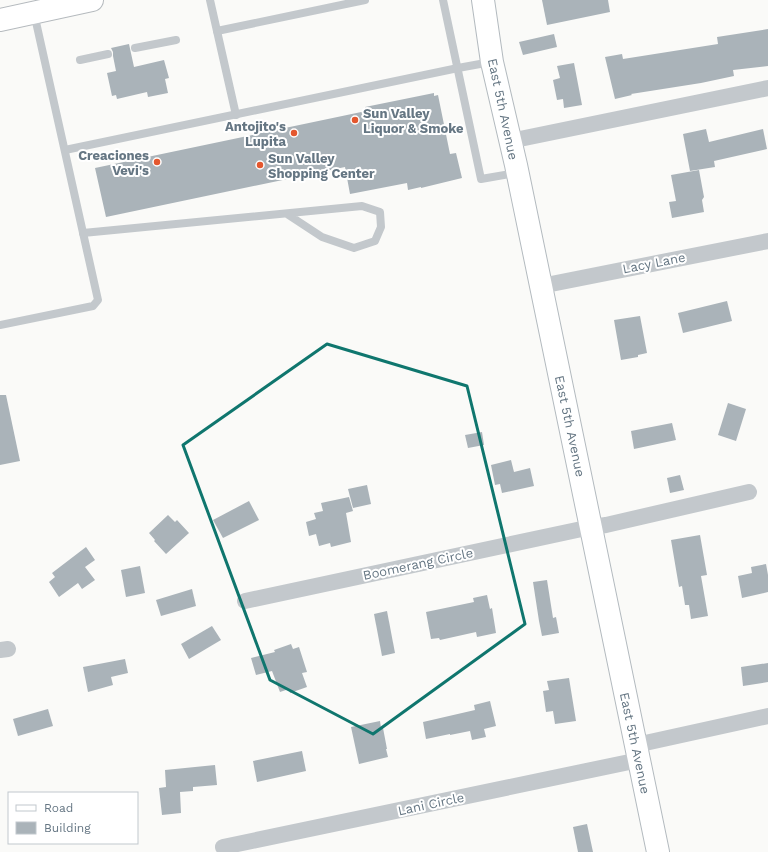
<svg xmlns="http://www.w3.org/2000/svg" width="768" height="852" viewBox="0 0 768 852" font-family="'Work Sans',sans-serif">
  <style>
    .building { fill: #aab3b9 }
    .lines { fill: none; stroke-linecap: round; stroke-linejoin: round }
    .secondary-casing { stroke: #b3babf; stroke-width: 24 }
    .primary-casing { stroke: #b5babe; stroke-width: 24 }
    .lane { stroke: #c3c8cc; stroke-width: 8 }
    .street { stroke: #c3c8cc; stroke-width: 16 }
    .secondary { stroke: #fff; stroke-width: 22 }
    .primary { stroke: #fff; stroke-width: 22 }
    .marked { fill: none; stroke: #0f766e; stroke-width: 3; stroke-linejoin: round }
    .poi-dot { fill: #e4572e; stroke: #fff; stroke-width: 1.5 }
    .labels { text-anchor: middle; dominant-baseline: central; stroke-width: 4; stroke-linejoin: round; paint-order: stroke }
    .street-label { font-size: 13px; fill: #657683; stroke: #fff }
    .poi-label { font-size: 13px; font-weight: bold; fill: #657683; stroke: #fff; text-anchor: start }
  </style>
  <rect width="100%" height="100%" fill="#fafaf8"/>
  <g class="building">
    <polygon points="542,0 608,0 610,12 547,25"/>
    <polygon points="768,29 768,66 733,70 734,76 701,83 631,94 632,95 615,99 605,57 622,54 623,59 718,44 717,37"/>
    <polygon points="554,34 557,47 523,55 519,42"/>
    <polygon points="129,44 134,67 164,60 169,78 165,79 168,93 148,97 147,92 117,99 116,95 112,96 107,73 116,71 113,56 113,52 111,48"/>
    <polygon points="574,63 582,105 564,108 563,99 557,100 553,80 560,78 557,66"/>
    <polygon points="434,93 434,96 438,95 450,154 456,153 462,178 421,188 421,187 408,190 407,183 350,194 345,167 106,217 95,168 366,111 365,107"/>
    <polygon points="706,129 709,142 763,129 767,149 714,161 715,167 690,171 683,134"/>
    <polygon points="699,170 704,197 702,200 704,212 672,218 669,202 676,201 671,175"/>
    <polygon points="727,301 732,321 683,333 678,313"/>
    <polygon points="640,316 647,353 638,355 638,357 621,360 614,320"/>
    <polygon points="0,395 6,395 20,461 0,465"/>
    <polygon points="728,403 746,409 736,441 718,435"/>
    <polygon points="672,423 676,440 634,449 631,431"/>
    <polygon points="482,432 484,445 468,448 465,435"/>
    <polygon points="511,460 514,472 530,468 534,486 502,493 500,484 495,485 491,465"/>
    <polygon points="680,475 684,490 670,493 667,478"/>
    <polygon points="367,485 371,504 353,508 348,489"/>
    <polygon points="349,497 353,511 346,513 351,542 331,547 330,543 319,546 316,534 309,536 306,522 316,519 314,513 323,511 321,503"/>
    <polygon points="249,501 259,520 223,538 213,520"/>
    <polygon points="168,515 175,522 177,520 189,533 166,554 154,541 155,540 149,533"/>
    <polygon points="700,535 707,575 701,576 708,616 691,619 689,605 685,605 682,586 679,587 671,540"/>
    <polygon points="86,547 95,560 85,567 95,580 82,589 78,583 59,597 49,582 55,577 52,573"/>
    <polygon points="766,564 768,575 768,592 742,598 738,576 752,573 751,567"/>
    <polygon points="140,566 145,593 126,597 121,570"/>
    <polygon points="547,580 553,618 556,617 559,633 542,636 539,621 533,582"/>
    <polygon points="192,589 196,606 161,616 156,600"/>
    <polygon points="487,595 490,609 492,608 496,633 477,637 476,632 440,640 439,638 431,639 426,612 474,602 473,598"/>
    <polygon points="387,611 395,653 382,656 374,614"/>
    <polygon points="212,626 221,640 189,659 181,644"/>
    <polygon points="291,644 293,649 299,647 307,672 302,673 307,687 290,693 289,689 280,692 272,671 256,675 251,658 275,652 274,650"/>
    <polygon points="125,659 128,673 111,677 113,685 88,692 83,667"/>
    <polygon points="768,663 768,682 743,686 741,667"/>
    <polygon points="569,678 576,721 555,724 553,711 546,712 543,691 549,690 547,681"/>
    <polygon points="490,701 496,726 484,729 486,737 472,740 470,731 450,735 450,734 426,739 423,722 475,710 474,705"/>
    <polygon points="48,709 53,726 18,736 13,719"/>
    <polygon points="380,721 381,728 383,728 387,749 386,749 388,757 359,764 351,727"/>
    <polygon points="302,751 306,771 257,782 253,761"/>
    <polygon points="215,765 217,785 193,787 193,791 180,792 181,813 162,815 159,788 166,787 165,770"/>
    <polygon points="587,824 593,852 578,852 573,827"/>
  </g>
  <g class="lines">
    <defs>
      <polyline id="secondary" points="483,0 492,62 516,165 658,852"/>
      <polyline id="primary" points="0,20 92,0"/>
    </defs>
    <use href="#secondary" class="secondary-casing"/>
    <use href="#primary" class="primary-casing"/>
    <g class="lane">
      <polyline points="210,0 236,115"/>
      <polyline points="443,0 481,179 516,173"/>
      <polyline points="217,31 365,0"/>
      <polyline points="135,48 176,40"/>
      <polyline points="80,60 108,54"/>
      <polyline points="65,150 458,68 491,62"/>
      <polyline points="83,233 362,206 380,212 381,227 375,241 354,248 322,237 287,214"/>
      <polyline points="0,325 93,306 98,300 34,13"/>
    </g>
    <g class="street">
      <polyline points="510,141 768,88"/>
      <polyline points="541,286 768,241"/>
      <polyline points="245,601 591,527 606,525 749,492"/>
      <polyline points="0,650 8,649"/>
      <polyline points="636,745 768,716"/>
      <polyline points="223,847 639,760"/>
    </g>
    <use href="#secondary" class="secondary"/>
    <use href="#primary" class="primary"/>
  </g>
  <path class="marked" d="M 327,344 L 467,386 L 525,624 L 373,734 L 270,680 L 183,445 Z"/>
  <g class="poi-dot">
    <circle cx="355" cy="120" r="4"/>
    <circle cx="294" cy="133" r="4"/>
    <circle cx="157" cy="162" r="4"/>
    <circle cx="260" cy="165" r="4"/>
  </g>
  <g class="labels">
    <g class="street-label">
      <text transform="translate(503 109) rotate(78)">East 5th Avenue</text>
      <text transform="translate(654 263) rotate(-11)">Lacy Lane</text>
      <text transform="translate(570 426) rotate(78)">East 5th Avenue</text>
      <text transform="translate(418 564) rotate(-12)">Boomerang Circle</text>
      <text transform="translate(635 743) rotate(78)">East 5th Avenue</text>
      <text transform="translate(431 804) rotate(-12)">Lani Circle</text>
    </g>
    <g class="poi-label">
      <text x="363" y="113">Sun Valley<tspan x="363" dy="15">Liquor &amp; Smoke</tspan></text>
      <text x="286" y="126" text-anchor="end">Antojito's<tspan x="286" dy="15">Lupita</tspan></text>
      <text x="149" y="155" text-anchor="end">Creaciones<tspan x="149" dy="15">Vevi's</tspan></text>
      <text x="268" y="158">Sun Valley<tspan x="268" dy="15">Shopping Center</tspan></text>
    </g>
  </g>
  <rect x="8" y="792" width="130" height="52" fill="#ffffff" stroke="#c1c8cd"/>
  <rect x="16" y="805" width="20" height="6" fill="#ffffff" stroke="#c1c8cd"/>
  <text x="44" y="812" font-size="12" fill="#657683">Road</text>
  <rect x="16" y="822" width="20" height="12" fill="#aab3b9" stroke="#c1c8cd"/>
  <text x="44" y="832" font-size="12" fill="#657683">Building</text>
</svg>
